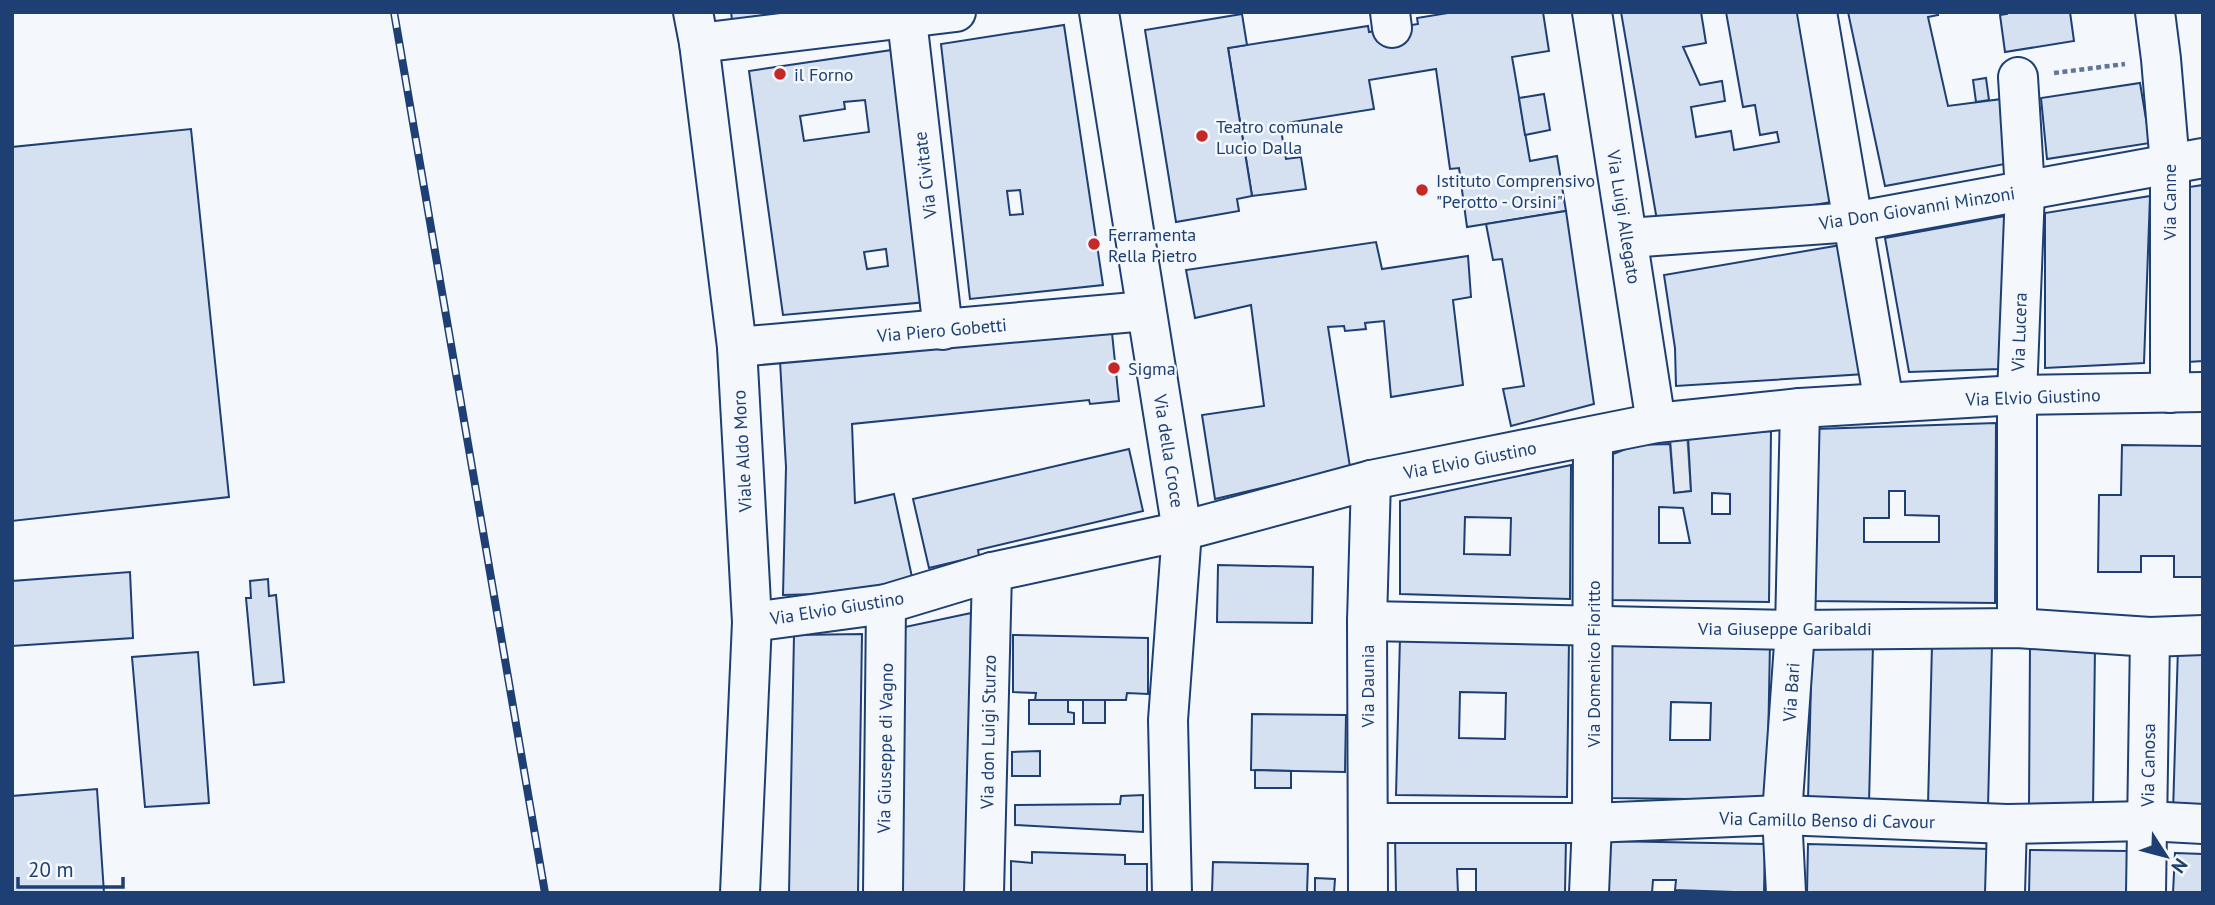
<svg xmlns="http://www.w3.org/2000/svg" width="2215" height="905" viewBox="0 0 2215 905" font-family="'PT Sans',sans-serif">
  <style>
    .parking { fill: #e3e8f0; stroke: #687fa3; stroke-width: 2 }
    .building { fill: #d5e0f0; stroke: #1d3f73; stroke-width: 2; fill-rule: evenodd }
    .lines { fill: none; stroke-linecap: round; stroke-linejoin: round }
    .minor-casing { stroke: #1d3f73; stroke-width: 42 }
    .major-casing { stroke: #1d3f73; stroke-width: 42 }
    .path { stroke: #5e769c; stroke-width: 4.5; stroke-dasharray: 5 3.5; stroke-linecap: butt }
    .minor { stroke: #f4f7fb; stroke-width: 38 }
    .major { stroke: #f4f7fb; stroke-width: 38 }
    .rail-casing { stroke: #1d3f73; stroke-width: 8 }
    .rail { stroke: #f4f7fb; stroke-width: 5; stroke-dasharray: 16; stroke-linecap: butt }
    .poi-dot { fill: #c62828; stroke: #f4f7fb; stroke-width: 2.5 }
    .labels { text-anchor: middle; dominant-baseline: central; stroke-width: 5; stroke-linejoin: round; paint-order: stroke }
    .poi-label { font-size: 18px; fill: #1d3f73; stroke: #f4f7fb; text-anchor: start }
    .street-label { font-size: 18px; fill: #1d3f73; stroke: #f4f7fb }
  </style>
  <rect width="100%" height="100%" fill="#f4f7fb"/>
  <polygon class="parking" points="1686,420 1691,491 1674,493 1669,421"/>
  <g class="building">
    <polygon points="731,12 785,12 732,20"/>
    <polygon points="1454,12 1543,12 1549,51 1512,57 1530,161 1557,156 1566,211 1467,227 1459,168 1450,169 1436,69 1369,80 1374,109 1280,124 1286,159 1301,157 1306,189 1252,196 1228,48 1368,26 1369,32 1418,24 1417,18"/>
    <polygon points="1621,12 1701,12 1706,43 1683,47 1700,85 1722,81 1725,101 1691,107 1696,137 1731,131 1734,150 1779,142 1777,132 1760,135 1755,105 1743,107 1726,12 1801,12 1837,201 1659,232"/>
    <polygon points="1848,12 1937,12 1938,15 1928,17 1948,106 2002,99 2005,164 1885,186"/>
    <polygon points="2007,12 2070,12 2074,41 2005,52 2000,15 2007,14"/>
    <polygon points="1242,14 1247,45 1228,48 1252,196 1237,199 1239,211 1176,222 1145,30"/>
    <path d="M 1064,25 L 1103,285 L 970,299 L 941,44 ZM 1020,190 L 1023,214 L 1010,215 L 1007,191 Z"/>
    <path d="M 892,50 L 927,302 L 783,315 L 749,71 ZM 865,100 L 869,132 L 804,141 L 800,116 L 845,109 L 844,102 ZM 886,249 L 888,266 L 867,269 L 864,252 Z"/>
    <polygon points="1986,78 1989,100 1976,102 1973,80"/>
    <polygon points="2140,83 2150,143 2047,159 2041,98"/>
    <polygon points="1544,94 1550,130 1525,135 1519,98"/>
    <polygon points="191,129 229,497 12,521 12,147"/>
    <polygon points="2203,185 2203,361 2188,362 2189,187"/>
    <polygon points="2150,196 2144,363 2045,368 2045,213"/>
    <polygon points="1566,211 1594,404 1511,426 1503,389 1524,386 1502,259 1493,260 1486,224"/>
    <polygon points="2005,216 2000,369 1909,372 1885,238"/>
    <polygon points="1376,242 1382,269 1468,256 1471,297 1453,300 1463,385 1391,397 1384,321 1365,323 1366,329 1345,331 1344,326 1328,327 1350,467 1215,499 1202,415 1264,406 1251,305 1195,318 1186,270"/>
    <polygon points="1841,245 1865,374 1676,386 1675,348 1664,275"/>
    <polygon points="1112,333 1119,401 1090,404 1089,400 852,424 855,503 894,494 912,577 858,593 783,595 786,467 780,361"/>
    <path d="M 1996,423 L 1995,603 L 1811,601 L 1815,429 ZM 1889,491 L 1905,491 L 1905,515 L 1939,516 L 1939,542 L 1864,542 L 1864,518 L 1889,518 Z"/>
    <path d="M 1771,431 L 1769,602 L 1610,600 L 1613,454 L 1636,445 L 1670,444 L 1674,493 L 1691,491 L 1688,436 ZM 1712,493 L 1730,494 L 1730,514 L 1712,514 ZM 1659,507 L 1683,508 L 1690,543 L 1659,543 Z"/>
    <polygon points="2122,445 2203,446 2203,577 2174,577 2174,556 2141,556 2141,572 2098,572 2099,495 2121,495"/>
    <polygon points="1129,449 1143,511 978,550 979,556 929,568 913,499"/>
    <path d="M 1571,465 L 1570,599 L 1400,594 L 1400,501 ZM 1465,517 L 1511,518 L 1510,555 L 1464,554 Z"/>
    <polygon points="1218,565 1313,567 1312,623 1217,622"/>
    <polygon points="130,572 133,638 12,646 12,581"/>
    <polygon points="268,579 269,596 276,595 284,682 254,685 246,598 251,598 250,581"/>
    <polygon points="971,613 967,893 900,893 905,627"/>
    <polygon points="862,634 858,893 789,893 794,635"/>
    <polygon points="1013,635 1148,638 1148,694 1127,693 1126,700 1035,700 1036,693 1013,692"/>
    <path d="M 1400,637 L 1569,639 L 1567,797 L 1396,795 ZM 1460,692 L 1506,693 L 1505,739 L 1459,738 Z"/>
    <path d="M 1612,642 L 1770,643 L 1767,800 L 1609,798 ZM 1671,702 L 1711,703 L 1710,740 L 1670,740 Z"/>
    <polygon points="1812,644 1873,644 1869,803 1808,801"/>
    <polygon points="1932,645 1992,645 1988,807 1928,805"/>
    <polygon points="2030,645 2095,646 2093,810 2029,808"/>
    <polygon points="2178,647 2203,648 2203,812 2173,812"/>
    <polygon points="198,652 209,803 145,807 132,657"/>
    <polygon points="1029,700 1068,700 1068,712 1074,713 1074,724 1029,724"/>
    <rect x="1083" y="700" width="22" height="23"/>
    <polygon points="1252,714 1346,715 1345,772 1251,770"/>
    <polygon points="1040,751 1040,776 1012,776 1012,752"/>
    <polygon points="1255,770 1291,771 1291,788 1255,788"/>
    <polygon points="97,789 104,893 12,893 12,796"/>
    <polygon points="1143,795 1143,832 1015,825 1015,805 1120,804 1121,796"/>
    <polygon points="1395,836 1566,838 1565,893 1476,893 1476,869 1457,869 1458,893 1396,893"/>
    <polygon points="1607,841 1765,844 1764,893 1675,890 1676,880 1653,880 1652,893 1606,893"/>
    <polygon points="1808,844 1990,849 1988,893 1807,893"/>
    <polygon points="2030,850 2129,851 2129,893 2029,893"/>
    <polygon points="1032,852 1125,855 1125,864 1147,864 1147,893 1011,893 1011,861 1032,863"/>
    <polygon points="2175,853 2203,854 2203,893 2173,893"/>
    <polygon points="1213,862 1308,864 1307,893 1212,893"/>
    <polygon points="1315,878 1335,879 1334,893 1315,893"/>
  </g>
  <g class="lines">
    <defs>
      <g id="minor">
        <polyline points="1099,12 1182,531 1168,720 1172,893"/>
        <polyline points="1390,12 1392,28"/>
        <polyline points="1592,12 1656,423"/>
        <polyline points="1817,12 1884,403"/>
        <polyline points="2155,12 2161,59 2170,165 2170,393"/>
        <polyline points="907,20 943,330"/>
        <polyline points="699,43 956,12"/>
        <polyline points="1628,238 1853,222 2203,158"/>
        <polyline points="737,347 1146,311"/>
        <polyline points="1367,621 1795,630 2017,628 2150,637 2203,635"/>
        <polyline points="752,622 886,604 992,572 1182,531 1371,480 1656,423 1800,408 2017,395 2203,392"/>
        <polyline points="2017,628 2017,395 2025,191 2018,77"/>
        <polyline points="1368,823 1592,823 1782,815 2007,824 2147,821 2203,824"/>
        <polyline points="883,893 886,604"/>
        <polyline points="984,893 992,572"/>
        <polyline points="1368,893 1367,621 1371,480"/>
        <polyline points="1589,893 1592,823 1593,436"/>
        <polyline points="1786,893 1782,815 1795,630 1800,408"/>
        <polyline points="2005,893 2007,824"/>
        <polyline points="2146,893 2150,637"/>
      </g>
      <polyline id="major" points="693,12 699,43 737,347 752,622 740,893"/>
    </defs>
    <use href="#minor" class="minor-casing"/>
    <use href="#major" class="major-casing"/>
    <polyline class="path" points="2054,73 2125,64"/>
    <use href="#minor" class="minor"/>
    <use href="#major" class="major"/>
    <defs>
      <polyline id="rail" points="394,12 545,893"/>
    </defs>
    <use href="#rail" class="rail-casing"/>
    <use href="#rail" class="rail"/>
  </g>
  <g class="poi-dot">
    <circle cx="780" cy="74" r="7"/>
    <circle cx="1202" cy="136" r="7"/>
    <circle cx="1422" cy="190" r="7"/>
    <circle cx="1094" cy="244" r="7"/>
    <circle cx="1114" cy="368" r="7"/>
  </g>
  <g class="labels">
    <g class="poi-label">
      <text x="794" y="74">il Forno</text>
      <text x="1216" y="126">Teatro comunale<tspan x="1216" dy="21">Lucio Dalla</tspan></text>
      <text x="1436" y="180">Istituto Comprensivo<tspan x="1436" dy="21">"Perotto - Orsini"</tspan></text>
      <text x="1108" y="234">Ferramenta<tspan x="1108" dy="21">Rella Pietro</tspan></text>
      <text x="1128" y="368">Sigma</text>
    </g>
    <g class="street-label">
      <text transform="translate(925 175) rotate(-97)">Via Civitate</text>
      <text transform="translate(2169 202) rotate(-90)">Via Canne</text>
      <text transform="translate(1917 208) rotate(-9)">Via Don Giovanni Minzoni</text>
      <text transform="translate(1624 217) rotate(81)">Via Luigi Allegato</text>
      <text transform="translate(942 330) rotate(-5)">Via Piero Gobetti</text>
      <text transform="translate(2019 332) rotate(-88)">Via Lucera</text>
      <text transform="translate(2033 397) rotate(-2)">Via Elvio Giustino</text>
      <text transform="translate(742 451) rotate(-93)">Viale Aldo Moro</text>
      <text transform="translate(1169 451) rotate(81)">Via della Croce</text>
      <text transform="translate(1470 460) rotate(-11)">Via Elvio Giustino</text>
      <text transform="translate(837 608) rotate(-9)">Via Elvio Giustino</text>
      <text x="1785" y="628">Via Giuseppe Garibaldi</text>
      <text transform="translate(1593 664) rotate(-90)">Via Domenico Fioritto</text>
      <text transform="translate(1367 686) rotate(-90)">Via Daunia</text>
      <text transform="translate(1791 692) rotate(-86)">Via Bari</text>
      <text transform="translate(988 732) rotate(-89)">Via don Luigi Sturzo</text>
      <text transform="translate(885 748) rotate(-89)">Via Giuseppe di Vagno</text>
      <text transform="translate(2148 765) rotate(-89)">Via Canosa</text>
      <text transform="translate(1827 820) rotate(1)">Via Camillo Benso di Cavour</text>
    </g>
  </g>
  <rect width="2215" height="905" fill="none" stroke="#1d3f73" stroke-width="28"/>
  <g transform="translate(2166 856) rotate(126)" stroke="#f4f7fb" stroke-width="5" paint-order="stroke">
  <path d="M0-5L12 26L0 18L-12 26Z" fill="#1d3f73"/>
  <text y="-10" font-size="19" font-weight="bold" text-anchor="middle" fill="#1d3f73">N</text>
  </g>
  <path d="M18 877v10h105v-10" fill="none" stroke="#1d3f73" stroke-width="3.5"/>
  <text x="28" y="877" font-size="21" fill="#1d3f73" stroke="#f4f7fb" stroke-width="5" paint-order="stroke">20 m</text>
</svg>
